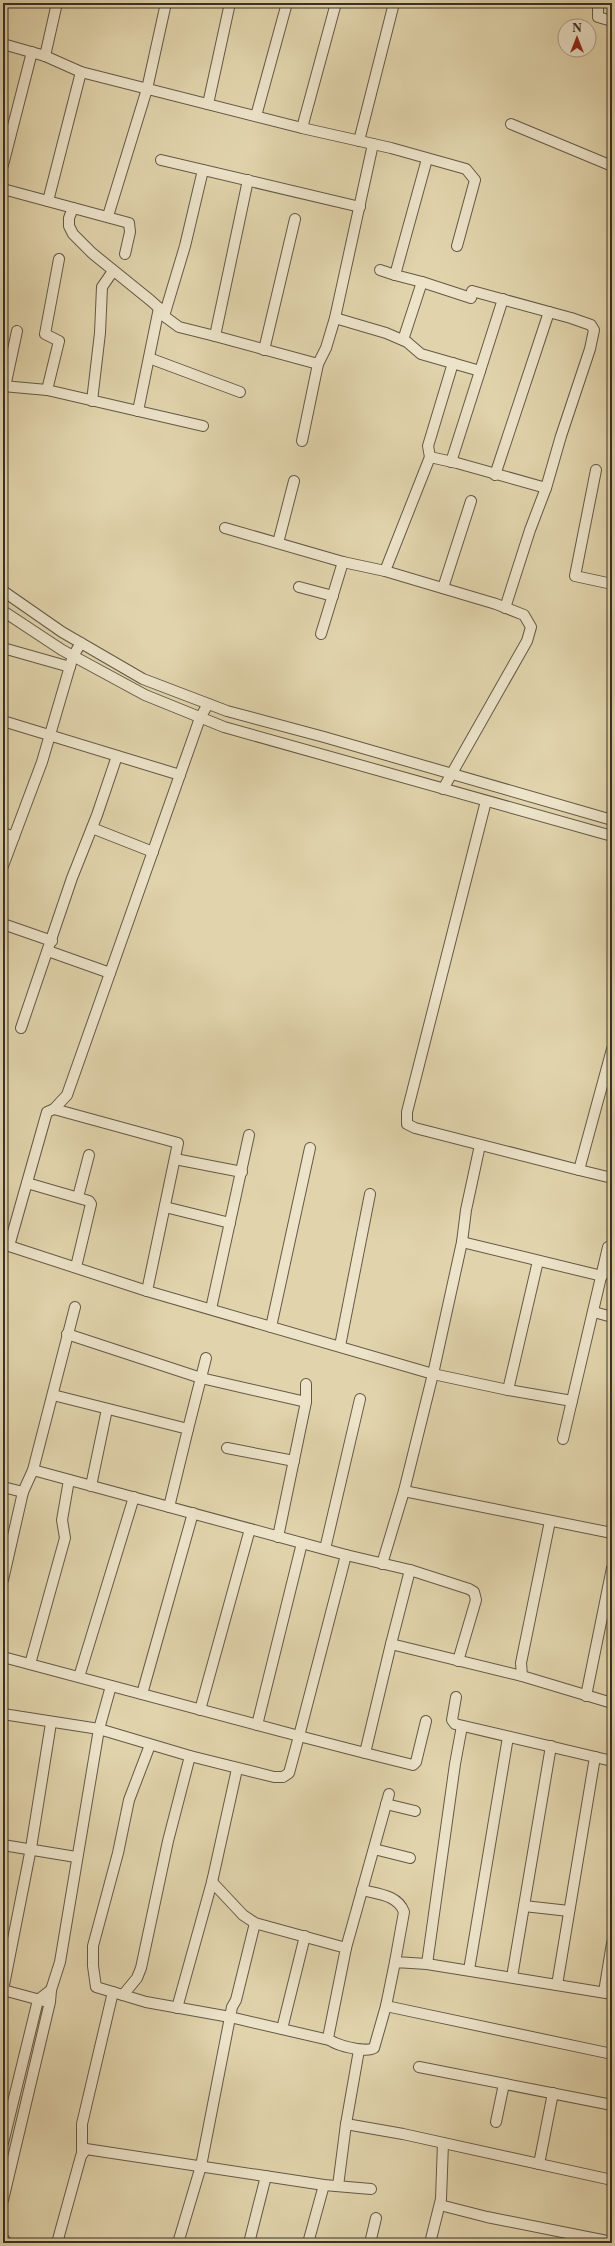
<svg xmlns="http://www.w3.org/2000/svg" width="615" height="2246" viewBox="0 0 615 2246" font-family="'Libre Caslon Text',serif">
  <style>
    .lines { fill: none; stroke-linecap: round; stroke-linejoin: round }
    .minor-casing { stroke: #645947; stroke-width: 12 }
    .minor { stroke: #ece3c9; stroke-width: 10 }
  </style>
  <rect width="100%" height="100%" fill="#e1d4ac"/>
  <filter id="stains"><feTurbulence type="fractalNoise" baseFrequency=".005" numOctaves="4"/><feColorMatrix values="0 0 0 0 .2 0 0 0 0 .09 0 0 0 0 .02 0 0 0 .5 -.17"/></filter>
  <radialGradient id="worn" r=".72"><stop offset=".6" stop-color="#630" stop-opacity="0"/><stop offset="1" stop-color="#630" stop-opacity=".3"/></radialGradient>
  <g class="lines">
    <defs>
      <g id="minor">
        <polyline points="598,3 598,17 612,21"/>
        <polyline points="3,44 45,56 81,72 302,128 391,148 466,169 475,180 457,246"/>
        <polyline points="45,56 57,3"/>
        <polyline points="208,104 230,3"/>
        <polyline points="256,116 287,3"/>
        <polyline points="511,124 612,166"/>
        <polyline points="302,128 336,3"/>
        <polyline points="359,141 394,3"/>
        <polyline points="161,160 360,207"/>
        <polyline points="3,165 32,52"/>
        <polyline points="248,180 215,336 318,364 326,348 335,318 386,333 407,342 421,354 480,371"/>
        <polyline points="3,189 129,223 130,232 125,254"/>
        <polyline points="48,201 81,72"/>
        <polyline points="73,208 69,218 69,226 73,234 92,253 150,300 159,308 164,316 179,327 215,336"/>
        <polyline points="108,216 147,89 166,3"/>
        <polyline points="380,270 395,275"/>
        <polyline points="422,282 471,298 472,291 571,318 591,325 594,330 590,349 561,436 546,488 530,530 505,608"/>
        <polyline points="164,316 185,246 203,170"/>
        <polyline points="335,318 373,144"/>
        <polyline points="403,340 422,282 395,275 427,159"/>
        <polyline points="264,350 295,219"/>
        <polyline points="149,358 240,392"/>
        <polyline points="3,386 47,390 203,426"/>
        <polyline points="5,387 17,331"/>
        <polyline points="47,390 59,341 45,334 59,259"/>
        <polyline points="92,401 100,333 102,287 113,271"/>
        <polyline points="138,411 159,308"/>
        <polyline points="302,441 318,364"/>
        <polyline points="430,457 428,446 453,363"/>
        <polyline points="451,462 503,299"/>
        <polyline points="596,470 575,576 612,584"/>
        <polyline points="495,475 549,312"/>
        <polyline points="225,528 343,562 385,571"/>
        <polyline points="278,543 294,481"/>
        <polyline points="299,587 333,596"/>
        <polyline points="443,588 471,501"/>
        <polyline points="3,591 62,632 143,679 227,711 324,737 612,820"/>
        <polyline points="3,611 62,650 145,695 224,727 612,836"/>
        <polyline points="321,634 343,562"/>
        <polyline points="3,648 70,667"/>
        <polyline points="3,721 180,775"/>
        <polyline points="443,789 527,641 531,627 524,615 496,604 385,571 430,457 457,463 546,488"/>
        <polyline points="486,801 407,1112 407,1124 415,1128 579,1170"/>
        <polyline points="92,828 153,852"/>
        <polyline points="3,833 14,837"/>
        <polyline points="3,866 42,762 73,656 81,643"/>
        <polyline points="3,924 52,941"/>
        <polyline points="48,951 110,973"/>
        <polyline points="21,1028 72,878 97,815 117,756"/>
        <polyline points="612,1049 579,1170 612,1178"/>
        <polyline points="54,1109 178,1143 147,1291"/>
        <polyline points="175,1159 242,1172"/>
        <polyline points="27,1183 89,1201 91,1204 76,1267"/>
        <polyline points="78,1197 89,1155"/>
        <polyline points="165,1207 230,1223"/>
        <polyline points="462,1242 602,1276"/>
        <polyline points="3,1244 147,1291 433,1374 508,1390 572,1401"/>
        <polyline points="9,1246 47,1112 54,1109 67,1095 200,718 208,704"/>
        <polyline points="211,1309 249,1135"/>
        <polyline points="594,1312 612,1317"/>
        <polyline points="271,1327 310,1148"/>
        <polyline points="67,1334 201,1378 306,1402"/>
        <polyline points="340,1346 370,1194"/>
        <polyline points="508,1390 538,1261"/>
        <polyline points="53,1395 188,1429 169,1507"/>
        <polyline points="188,1429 206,1358"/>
        <polyline points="563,1439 608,1247"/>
        <polyline points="227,1448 294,1461"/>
        <polyline points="33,1470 346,1555"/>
        <polyline points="91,1486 107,1409"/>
        <polyline points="3,1487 23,1492 33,1470 75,1307"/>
        <polyline points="404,1491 612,1533"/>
        <polyline points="550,1521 521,1663 522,1676 612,1703"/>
        <polyline points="278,1537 306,1402 306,1384"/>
        <polyline points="325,1549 360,1399"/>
        <polyline points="382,1564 404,1491 433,1374 462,1242 466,1210 480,1145"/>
        <polyline points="3,1580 23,1492"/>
        <polyline points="391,1644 410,1570"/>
        <polyline points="3,1657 299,1736 289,1773 283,1777 274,1777 190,1756 99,1729 3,1714"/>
        <polyline points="30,1664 65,1538 62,1520 69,1480"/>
        <polyline points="79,1677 134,1497"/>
        <polyline points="142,1694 193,1513"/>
        <polyline points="586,1696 612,1568"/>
        <polyline points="456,1697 452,1720 455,1724 612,1761"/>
        <polyline points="200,1710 250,1529"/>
        <polyline points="426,1721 416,1762 413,1765 365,1753 391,1644 522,1676"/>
        <polyline points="257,1725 302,1543"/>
        <polyline points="150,1745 129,1800 118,1853 93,1946 93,1966 96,1987 146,2002 230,2017 329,2040"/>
        <polyline points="365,1753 299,1736 346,1555 410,1570 469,1589 474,1592 476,1600 458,1661"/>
        <polyline points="386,1804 415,1811"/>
        <polyline points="3,1845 76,1857"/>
        <polyline points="374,1849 410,1858"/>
        <path d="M 212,1882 L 243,1915 L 255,1923 L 346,1948 L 328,2038 C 332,2045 366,2053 374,2048 L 386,2006 L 395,1962 L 427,1964 L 612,1994"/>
        <path d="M 362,1890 C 378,1894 398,1895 404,1912 L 395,1962"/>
        <polyline points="524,1906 569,1911"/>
        <polyline points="346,1948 389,1794"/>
        <polyline points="427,1964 455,1764 462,1726"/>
        <polyline points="469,1970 508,1737"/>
        <polyline points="512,1977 551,1746"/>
        <polyline points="557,1985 595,1757"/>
        <polyline points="3,1990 31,1848 51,1723"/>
        <polyline points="3,1990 44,2001"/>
        <polyline points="51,1990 60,1962 99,1729 111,1686"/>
        <polyline points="604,1992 612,1943"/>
        <polyline points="123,1995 137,1978 141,1968 168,1841 190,1756"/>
        <polyline points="386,2006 612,2054"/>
        <polyline points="177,2008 212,1882 237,1769"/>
        <polyline points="282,2029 305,1936"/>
        <polyline points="419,2067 612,2105"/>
        <polyline points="496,2122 504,2084"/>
        <polyline points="346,2124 403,2134 612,2180"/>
        <polyline points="3,2143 38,2000 51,1990 50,2002 3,2200"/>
        <polyline points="82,2151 82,2124 113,1992"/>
        <polyline points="539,2164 553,2093"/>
        <polyline points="338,2186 346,2124 359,2050"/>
        <polyline points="440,2205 487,2217 612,2242"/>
        <polyline points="3,2238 7,2243"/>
        <polyline points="57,2243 81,2156 86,2149 324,2185 371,2189"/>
        <polyline points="178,2243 201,2166 232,2007 236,2000 255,1923"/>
        <polyline points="249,2243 266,2176"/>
        <polyline points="308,2243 324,2185"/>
        <polyline points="370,2243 376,2218"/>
        <polyline points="430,2243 441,2199 443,2143"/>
      </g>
    </defs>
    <use href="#minor" class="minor-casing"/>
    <use href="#minor" class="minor"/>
  </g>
  <rect width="615" height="2246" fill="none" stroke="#e1d4ac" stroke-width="16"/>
  <rect x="4" y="4" width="607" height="2238" fill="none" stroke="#3b3025" stroke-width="2"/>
  <rect x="8" y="8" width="599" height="2230" fill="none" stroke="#3b3025"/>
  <g transform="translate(577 38)"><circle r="19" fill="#ece3c9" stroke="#a59b87"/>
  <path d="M0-3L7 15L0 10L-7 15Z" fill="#8f2418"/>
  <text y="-6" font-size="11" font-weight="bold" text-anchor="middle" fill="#3b3025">N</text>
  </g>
  <rect width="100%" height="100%" filter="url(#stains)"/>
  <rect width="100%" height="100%" fill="url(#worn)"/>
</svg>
